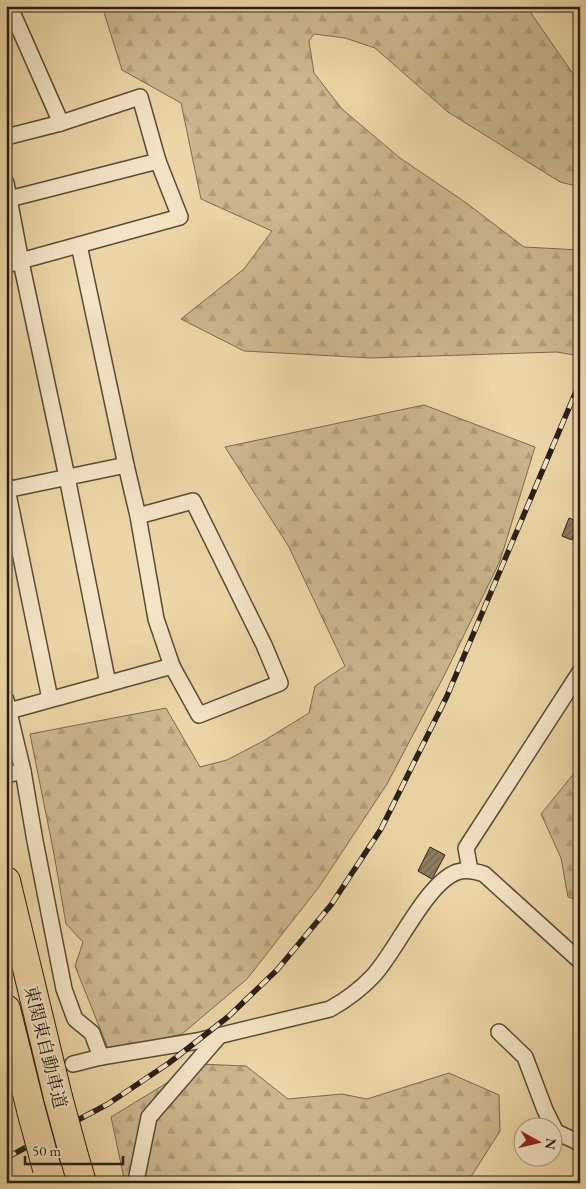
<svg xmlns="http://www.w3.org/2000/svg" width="586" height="1189" viewBox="0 0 586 1189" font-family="'EB Garamond','Noto Serif JP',serif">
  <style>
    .forest { fill: url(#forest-firs); stroke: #7a6a51 }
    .building { fill: url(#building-hatch); stroke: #281e15 }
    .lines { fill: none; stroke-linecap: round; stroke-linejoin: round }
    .street-tunnel { stroke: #c5b089; stroke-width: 15; stroke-dasharray: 15 8; stroke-linecap: butt }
    .street-casing { stroke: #594c39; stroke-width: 18 }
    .highway-casing { stroke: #281e15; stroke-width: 30 }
    .street { stroke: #f3e4c5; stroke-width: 15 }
    .highway { stroke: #ecd5a6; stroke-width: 28 }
    .rail-casing { stroke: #281e15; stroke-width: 5.5 }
    .rail { stroke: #f3e4c5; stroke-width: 4; stroke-dasharray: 11; stroke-linecap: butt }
    .highway-bridge-casing { stroke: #281e15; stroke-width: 30; stroke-linecap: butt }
    .highway-bridge { stroke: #ecd5a6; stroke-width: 28 }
    .labels { text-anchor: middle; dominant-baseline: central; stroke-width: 4.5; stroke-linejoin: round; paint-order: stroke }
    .street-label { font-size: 18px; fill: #281e15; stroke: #f3e4c5 }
  </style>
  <defs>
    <pattern id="forest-firs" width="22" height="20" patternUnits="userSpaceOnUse" patternTransform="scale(1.25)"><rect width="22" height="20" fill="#cbb68d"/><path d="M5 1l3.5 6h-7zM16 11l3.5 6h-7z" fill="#ae9c79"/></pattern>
    <pattern id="building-hatch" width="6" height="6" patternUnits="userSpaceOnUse" patternTransform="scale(1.25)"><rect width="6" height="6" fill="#8e7d60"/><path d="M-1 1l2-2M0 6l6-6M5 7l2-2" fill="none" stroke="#74664e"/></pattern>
  </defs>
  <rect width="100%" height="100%" fill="#ecd5a6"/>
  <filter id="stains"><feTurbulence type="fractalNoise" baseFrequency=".004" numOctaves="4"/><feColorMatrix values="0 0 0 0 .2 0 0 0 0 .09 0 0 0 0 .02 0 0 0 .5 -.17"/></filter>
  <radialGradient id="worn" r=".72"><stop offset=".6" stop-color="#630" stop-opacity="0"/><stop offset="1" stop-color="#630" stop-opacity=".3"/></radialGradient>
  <g class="forest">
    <polygon points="102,6 526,6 580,84 580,187 560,182 448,112 375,48 345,38 314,34 309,41 314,73 342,109 400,158 465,202 524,247 580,250 580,356 557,352 371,358 244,351 181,319 244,269 272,231 201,199 181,103 122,70"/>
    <polygon points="424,405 535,447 500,561 445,674 387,784 319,887 247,979 182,1034 109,1051 75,966 83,942 66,924 54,854 30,734 166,708 200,767 227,760 265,740 309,713 315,686 345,666 289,547 225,447"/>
    <polygon points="580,766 580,901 568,897 561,858 541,814"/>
    <polygon points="198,1064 246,1066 288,1099 342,1094 367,1099 449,1073 499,1095 500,1131 467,1183 125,1183 111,1117"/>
  </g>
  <g class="building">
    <polygon points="569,518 579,522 572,540 562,536"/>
    <polygon points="430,847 445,855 432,879 418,871"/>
  </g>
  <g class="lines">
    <polyline class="street-tunnel" points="6,1078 57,1068"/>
    <defs>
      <g id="street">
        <polyline points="6,13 12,12 61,123"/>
        <polyline points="6,137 61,123 140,97 158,161 180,217 6,265"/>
        <polyline points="6,183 21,262 67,477 108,684"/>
        <polyline points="9,199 158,161"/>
        <polyline points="79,245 126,465 138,516 156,619 172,666 199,715 280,683 264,645 193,501 138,516"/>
        <polyline points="6,484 50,699"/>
        <polyline points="6,490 126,465"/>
        <polyline points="6,700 23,771 35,841 64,989 75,1019 92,1033 101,1057"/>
        <polyline points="9,711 172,666"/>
        <polyline points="6,775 23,771"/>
        <polyline points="470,870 466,848 580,672"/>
        <polyline points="499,1032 525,1057 545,1110 553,1126"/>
        <path d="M 73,1064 L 101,1057 L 197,1041 L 330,1009 C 346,1000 360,990 373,976 C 396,952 426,883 457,872 C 466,869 475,871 484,874 L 580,961"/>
        <polyline points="554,1128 556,1132 580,1143"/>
        <polyline points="137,1183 137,1176 149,1117 219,1036"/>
      </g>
      <g id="highway">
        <polyline points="6,881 58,1097"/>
        <polyline points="6,1009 31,1110"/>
        <polyline points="74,1156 82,1183"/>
      </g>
    </defs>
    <use href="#street" class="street-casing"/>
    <use href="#highway" class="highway-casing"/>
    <use href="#street" class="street"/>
    <use href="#highway" class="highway"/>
    <defs>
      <polyline id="rail" points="6,1158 108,1104 169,1063 229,1016 277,970 331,905 381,829 447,696 580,382"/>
    </defs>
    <use href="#rail" class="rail-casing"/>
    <use href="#rail" class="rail"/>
    <defs>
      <g id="highway-bridge">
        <polyline points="58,1097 74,1156"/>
        <polyline points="31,1110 47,1169"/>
      </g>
    </defs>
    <use href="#highway-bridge" class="highway-bridge-casing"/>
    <use href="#highway-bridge" class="highway-bridge"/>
  </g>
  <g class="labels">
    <g class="street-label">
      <text transform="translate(46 1047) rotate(76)">東関東自動車道</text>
    </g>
  </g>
  <rect width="586" height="1189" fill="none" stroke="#ecd5a6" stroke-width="25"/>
  <rect x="8" y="8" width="571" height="1174" fill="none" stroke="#281e15" stroke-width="2.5"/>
  <rect x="12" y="12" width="561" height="1164" fill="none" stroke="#281e15"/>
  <g transform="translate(538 1142) rotate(98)"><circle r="24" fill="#f3e4c5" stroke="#a2957f"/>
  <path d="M0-4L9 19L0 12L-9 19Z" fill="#8f2418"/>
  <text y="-8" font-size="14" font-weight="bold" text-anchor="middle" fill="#281e15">N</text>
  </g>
  <path d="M25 1156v8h98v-8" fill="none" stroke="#281e15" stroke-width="2.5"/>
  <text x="32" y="1156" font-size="15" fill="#281e15" stroke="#f3e4c5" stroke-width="4" paint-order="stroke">50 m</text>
  <rect width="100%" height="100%" filter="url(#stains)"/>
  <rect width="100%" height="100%" fill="url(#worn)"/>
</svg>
